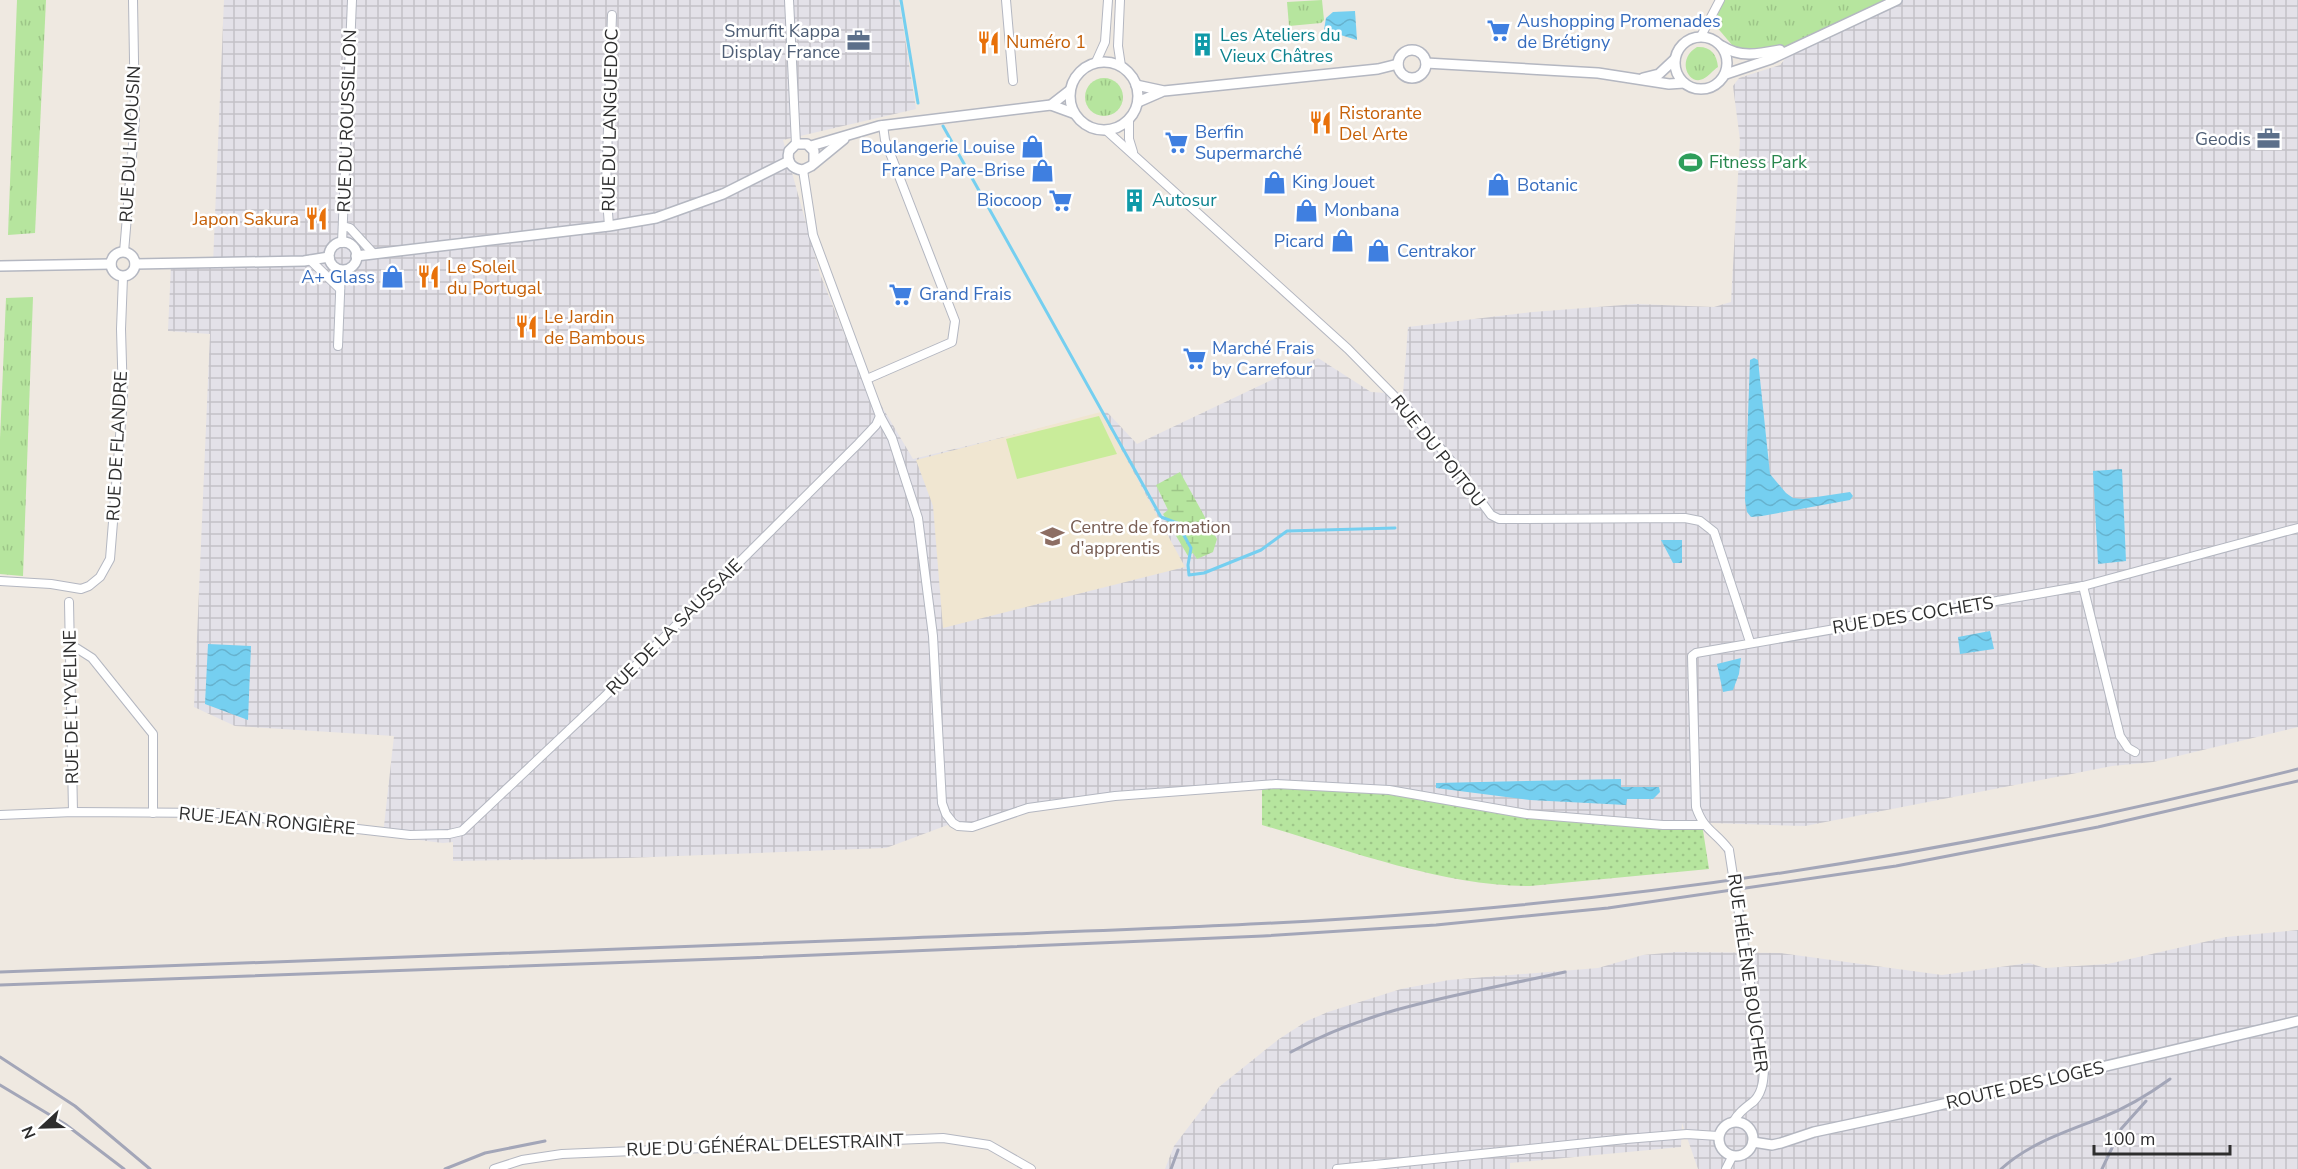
<svg xmlns="http://www.w3.org/2000/svg" width="2298" height="1169" viewBox="0 0 2298 1169" font-family="'Nunito Sans',sans-serif">
  <style>
    .industrial { fill: url(#industrial-grid) }
    .education { fill: #f0e6d1 }
    .grass { fill: url(#grass-tufts) }
    .wetland { fill: url(#wetland-marsh) }
    .garden { fill: url(#garden-dots) }
    .pitch { fill: #c9ec9a }
    .water { fill: url(#water-waves) }
    .lines { fill: none; stroke-linecap: round; stroke-linejoin: round }
    .stream { stroke: #75cff0; stroke-width: 3 }
    .minor-casing { stroke: #b4b7c1; stroke-width: 10 }
    .tertiary-casing { stroke: #b4b7c1; stroke-width: 12 }
    .minor { stroke: #fff; stroke-width: 8 }
    .tertiary { stroke: #fff; stroke-width: 9 }
    .rail { stroke: #a3a6b8; stroke-width: 3 }
    .minor-bridge-casing { stroke: #b4b7c1; stroke-width: 10; stroke-linecap: butt }
    .minor-bridge { stroke: #fff; stroke-width: 8 }
    .labels { text-anchor: middle; dominant-baseline: central; stroke-width: 5; stroke-linejoin: round; paint-order: stroke }
    .shop-label { font-size: 18px; fill: #366cbe; stroke: #fff; text-anchor: start }
    .service-label { font-size: 18px; fill: #4e5e75; stroke: #fff; text-anchor: end }
    .culture-label { font-size: 18px; fill: #0d838f; stroke: #fff; text-anchor: start }
    .food-label { font-size: 18px; fill: #c56008; stroke: #fff; text-anchor: start }
    .street-label { font-size: 18px; fill: #2e2e2e; stroke: #fff }
    .leisure-label { font-size: 18px; fill: #27864d; stroke: #fff; text-anchor: start }
    .education-label { font-size: 18px; fill: #785e54; stroke: #fff; text-anchor: start }
  </style>
  <defs>
    <pattern id="industrial-grid" width="8" height="8" patternUnits="userSpaceOnUse" patternTransform="scale(1.5)"><rect width="8" height="8" fill="#e3e1e8"/><path d="M0 4h8M4 0v8" fill="none" stroke="#c3c1c7"/></pattern>
    <pattern id="grass-tufts" width="24" height="20" patternUnits="userSpaceOnUse" patternTransform="scale(1.5)"><rect width="24" height="20" fill="#b6e59e"/><path d="M3 7l-1-3M5 7V3M7 7l1-3M15 17l-1-3M17 17v-4M19 17l1-3" fill="none" stroke="#9dc588"/></pattern>
    <pattern id="wetland-marsh" width="20" height="14" patternUnits="userSpaceOnUse" patternTransform="scale(1.5)"><rect width="20" height="14" fill="#b6e59e"/><path d="M1 5h8M5 5V1M11 12h8M15 12V8" fill="none" stroke="#9dc588"/></pattern>
    <pattern id="garden-dots" width="8" height="8" patternUnits="userSpaceOnUse" patternTransform="scale(1.5)"><rect width="8" height="8" fill="#b6e59e"/><path d="M2 2h.1M6 6h.1" fill="none" stroke="#9dc588" stroke-width="1.8" stroke-linecap="round"/></pattern>
    <pattern id="water-waves" width="16" height="10" patternUnits="userSpaceOnUse" patternTransform="scale(1.5)"><rect width="16" height="10" fill="#75cff0"/><path d="M0 5q4-4 8 0t8 0" fill="none" stroke="#66b2ce"/></pattern>
  </defs>
  <rect width="100%" height="100%" fill="#efe9e1"/>
  <g class="industrial">
    <polygon points="224,0 899,0 916,109 783,140 820,274 855,361 913,459 1107,412 1137,444 1318,358 1371,392 1403,394 1408,327 1533,312 1636,304 1714,307 1731,302 1740,140 1733,86 1739,78 1780,65 1795,47 1897,0 2298,0 2298,727 2153,762 2112,766 1805,826 1589,819 1276,784 1028,808 982,825 953,823 886,848 626,858 453,861 453,842 443,843 386,836 384,826 394,736 235,726 194,707 210,334 168,331 171,265 213,264"/>
    <polygon points="2298,930 2298,1169 1698,1169 1682,1123 1681,1147 1510,1163 1510,1169 1165,1169 1174,1146 1219,1087 1279,1039 1307,1021 1328,1012 1401,989 1449,980 1598,968 1643,955 1677,952 1780,953 1942,975 2029,963 2045,968 2108,964 2226,937"/>
  </g>
  <polygon class="education" points="1101,412 1185,567 943,628 933,506 916,460"/>
  <g class="grass">
    <polygon points="17,0 46,0 35,233 8,235"/>
    <polygon points="1322,0 1324,20 1321,23 1289,26 1287,2"/>
    <polygon points="1722,0 1892,0 1794,45 1769,51 1738,52 1715,25"/>
    <path d="M 1697,47 C 1710,46 1717,54 1718,67 C 1712,71 1709,76 1703,79 C 1688,86 1676,59 1697,47 Z"/>
    <circle cx="1104" cy="97" r="19"/>
    <polygon points="33,297 23,576 22,576 0,574 0,439 6,298"/>
  </g>
  <polygon class="wetland" points="1180,472 1217,539 1213,552 1197,559 1193,553 1188,556 1163,514 1168,510 1156,485"/>
  <path class="garden" d="M 1262,785 L 1363,787 L 1527,813 L 1702,824 L 1709,869 L 1530,886 C 1445,887 1344,849 1262,825 Z"/>
  <polygon class="pitch" points="1099,416 1117,454 1017,479 1006,439"/>
  <g class="water">
    <polygon points="1355,11 1357,40 1324,30 1326,18 1333,12"/>
    <polygon points="1754,358 1758,360 1770,474 1786,493 1793,498 1803,499 1850,492 1853,496 1850,500 1762,516 1751,517 1747,512 1745,500 1750,360"/>
    <polygon points="2122,469 2126,561 2098,564 2093,471"/>
    <polygon points="1661,540 1682,540 1682,563 1673,563"/>
    <polygon points="1990,631 1994,649 1960,654 1958,637"/>
    <polygon points="208,644 251,646 248,720 205,704"/>
    <polygon points="1741,658 1739,674 1733,690 1723,692 1717,664"/>
    <polygon points="1621,779 1621,787 1659,787 1660,792 1653,799 1627,799 1626,805 1530,800 1436,788 1436,783"/>
  </g>
  <g class="lines">
    <g class="stream">
      <polyline points="901,0 918,103"/>
      <polyline points="943,126 1161,517 1177,523 1191,548 1188,565 1189,575 1204,573 1261,550 1287,531 1395,528"/>
    </g>
    <defs>
      <g id="minor">
        <polyline points="789,0 796,144"/>
        <polyline points="1006,0 1013,81"/>
        <polyline points="1120,0 1118,46 1121,66"/>
        <polyline points="1701,36 1720,0"/>
        <polyline points="1096,62 1105,42 1108,0"/>
        <polyline points="1129,120 1129,139 1133,152"/>
        <polyline points="1107,131 1348,349 1414,416 1456,467 1491,515 1499,519 1517,519 1685,518 1700,521 1714,532 1750,642"/>
        <polyline points="803,170 813,235 880,416 892,438 918,518 933,636 942,803 946,814 953,823 958,826 972,827 1028,808 1115,796 1276,784 1389,790 1527,814 1663,825 1703,825"/>
        <polyline points="343,226 350,228 373,253"/>
        <polyline points="609,226 606,186 612,15"/>
        <polyline points="342,243 352,0"/>
        <polyline points="124,252 135,120 133,0"/>
        <polyline points="310,260 340,289"/>
        <polyline points="338,346 341,270"/>
        <polyline points="867,379 952,342 955,321 885,140 883,125"/>
        <polyline points="0,581 51,584 81,589 89,586 100,577 110,559 123,399 121,329 123,277"/>
        <polyline points="2083,586 2120,736 2128,748 2135,752"/>
        <polyline points="69,602 73,812"/>
        <polyline points="70,644 92,658 153,734 153,813"/>
        <polyline points="0,815 73,812 218,813 410,835 449,834 462,831 602,699 858,444 876,425 880,416"/>
        <path d="M 1729,850 C 1715,831 1704,831 1696,807 L 1692,656 L 1696,653 L 2083,586 L 2298,528"/>
        <path d="M 1733,1122 C 1739,1112 1745,1108 1754,1101 C 1764,1091 1764,1075 1764,1062 L 1748,972"/>
        <polyline points="494,1169 522,1160 562,1154 943,1138 989,1145 1031,1169"/>
        <polyline points="1337,1169 1626,1139 1687,1134 1718,1136"/>
        <polyline points="1726,1169 1732,1157"/>
      </g>
      <g id="tertiary">
        <circle cx="1701" cy="63" r="26"/>
        <path d="M 1722,46 C 1740,58 1759,54 1780,50"/>
        <circle cx="1412" cy="64" r="14"/>
        <circle cx="1104" cy="96" r="34"/>
        <polyline points="1426,63 1598,73 1669,84 1684,83"/>
        <polyline points="1726,74 1771,59 1897,0"/>
        <polyline points="1643,78 1659,74 1675,59"/>
        <polyline points="1136,85 1164,91 1378,69 1398,64"/>
        <polyline points="1138,102 1161,92"/>
        <polyline points="1051,105 1073,113"/>
        <polyline points="811,146 879,126 1051,105 1069,91"/>
        <path d="M 814,161 L 814,151 L 807,144 L 796,144 L 789,151 C 786,162 792,169 803,170 L 811,166 L 844,139"/>
        <circle cx="343" cy="256" r="14"/>
        <circle cx="123" cy="264" r="12"/>
        <polyline points="356,256 609,226 656,218 723,194 789,161"/>
        <polyline points="135,264 304,261 329,257"/>
        <polyline points="0,266 111,264"/>
        <circle cx="1736" cy="1139" r="17"/>
        <polyline points="1753,1142 1772,1145 1781,1143 1814,1132 1922,1109 2298,1021"/>
      </g>
    </defs>
    <use href="#minor" class="minor-casing"/>
    <use href="#tertiary" class="tertiary-casing"/>
    <use href="#minor" class="minor"/>
    <use href="#tertiary" class="tertiary"/>
    <g class="rail">
      <path d="M 0,972 C 294,961 588,951 882,939 C 1095,930 1308,926 1520,905 C 1782,880 2043,833 2298,769"/>
      <polyline points="0,985 746,958 1263,936 1436,925 1608,908 1896,866 2098,827 2298,781"/>
      <path d="M 1291,1052 C 1376,1005 1472,993 1565,972"/>
      <polyline points="0,1057 75,1106 150,1169"/>
      <polyline points="0,1085 65,1124 124,1169"/>
      <polyline points="445,1169 485,1153 545,1141"/>
      <polyline points="1171,1169 1178,1150"/>
      <path d="M 2001,1169 C 2030,1143 2065,1132 2101,1118 C 2126,1108 2148,1095 2170,1079"/>
      <polyline points="2102,1169 2121,1129 2146,1101"/>
    </g>
    <defs>
      <polyline id="minor-bridge" points="1729,850 1748,972"/>
    </defs>
    <use href="#minor-bridge" class="minor-bridge-casing"/>
    <use href="#minor-bridge" class="minor-bridge"/>
  </g>
  <defs>
    <symbol id="supermarket-bare" viewBox="-9 -9 18 18"><path d="M-6-5.5h2.5l.6 2H6L4.5 2H-2.5L-4.4-4H-6ZM-1.5 3.2a1.3 1.3 0 1 0 .1 0ZM3 3.2a1.3 1.3 0 1 0 .1 0Z" fill="#3f7fe0" stroke="#fff" stroke-width="2.5" paint-order="stroke"/></symbol>
    <symbol id="office-bare" viewBox="-9 -9 18 18"><path d="M-6-3h4V-5.5h4V-3h4V5H-6ZM-1-4.5V-3h2v-1.5ZM-6 0V1H6V0Z" fill="#5c6f8a" stroke="#fff" stroke-width="2.5" paint-order="stroke"/></symbol>
    <symbol id="restaurant-bare" viewBox="-9 -9 18 18"><path d="M-5-6h1v4h1v-4h1v4h1v-4h1v5L-1.5 .5V6h-2V.5L-5-1ZM5-6V6H3V1.5H1.5Q1.5-4 5-6Z" fill="#e8710a" stroke="#fff" stroke-width="2.5" paint-order="stroke"/></symbol>
    <symbol id="building-bare" viewBox="-9 -9 18 18"><path d="M-4-6H4V6H1V3H-1V6H-4ZM-2.5-4.3h1.7v1.8h-1.7ZM.8-4.3h1.7v1.8H.8ZM-2.5-1h1.7V.8h-1.7ZM.8-1h1.7V.8H.8Z" fill="#0f9aa8" stroke="#fff" stroke-width="2.5" paint-order="stroke"/></symbol>
    <symbol id="shop-bare" viewBox="-9 -9 18 18"><path d="M-5-2.5h2.3a2.7 3.5 0 0 1 5.4 0H5L5.5 6h-11ZM-1.5-2.5h3a1.5 2.3 0 0 0-3 0Z" fill="#3f7fe0" stroke="#fff" stroke-width="2.5" paint-order="stroke"/></symbol>
    <symbol id="stadium-bare" viewBox="-9 -9 18 18"><path d="M0-5a6.5 5 0 1 0 0 10a6.5 5 0 1 0 0-10ZM-3.5-1.8h7v3.6h-7Z" fill="#2e9e5b" stroke="#fff" stroke-width="2.5" paint-order="stroke"/></symbol>
    <symbol id="school-bare" viewBox="-9 -9 18 18"><path d="M0-5L7-2L0 1L-7-2ZM-4 1L0 2.5L4 1V4Q0 6-4 4Z" fill="#8d6e63" stroke="#fff" stroke-width="2.5" paint-order="stroke"/></symbol>
  </defs>
  <g fill-rule="evenodd">
    <use href="#supermarket-bare" x="1482" y="14" width="33" height="33"/>
    <use href="#office-bare" x="842" y="24" width="33" height="33"/>
    <use href="#restaurant-bare" x="972" y="26" width="33" height="33"/>
    <use href="#building-bare" x="1186" y="28" width="33" height="33"/>
    <use href="#restaurant-bare" x="1304" y="106" width="33" height="33"/>
    <use href="#office-bare" x="2252" y="122" width="33" height="33"/>
    <use href="#supermarket-bare" x="1160" y="126" width="33" height="33"/>
    <use href="#shop-bare" x="1016" y="130" width="33" height="33"/>
    <use href="#stadium-bare" x="1674" y="146" width="33" height="33"/>
    <use href="#shop-bare" x="1026" y="154" width="33" height="33"/>
    <use href="#shop-bare" x="1258" y="166" width="33" height="33"/>
    <use href="#shop-bare" x="1482" y="168" width="33" height="33"/>
    <use href="#supermarket-bare" x="1044" y="184" width="33" height="33"/>
    <use href="#building-bare" x="1118" y="184" width="33" height="33"/>
    <use href="#shop-bare" x="1290" y="194" width="33" height="33"/>
    <use href="#restaurant-bare" x="300" y="202" width="33" height="33"/>
    <use href="#shop-bare" x="1326" y="224" width="33" height="33"/>
    <use href="#shop-bare" x="1362" y="234" width="33" height="33"/>
    <use href="#shop-bare" x="376" y="260" width="33" height="33"/>
    <use href="#restaurant-bare" x="412" y="260" width="33" height="33"/>
    <use href="#supermarket-bare" x="884" y="278" width="33" height="33"/>
    <use href="#restaurant-bare" x="510" y="310" width="33" height="33"/>
    <use href="#supermarket-bare" x="1178" y="342" width="33" height="33"/>
    <use href="#school-bare" x="1036" y="520" width="33" height="33"/>
  </g>
  <g class="labels">
    <g class="shop-label">
      <text x="1517" y="21">Aushopping Promenades<tspan x="1517" dy="21">de Brétigny</tspan></text>
      <text x="1195" y="132">Berfin<tspan x="1195" dy="21">Supermarché</tspan></text>
      <text x="1015" y="147" text-anchor="end">Boulangerie Louise</text>
      <text x="1025" y="170" text-anchor="end">France Pare-Brise</text>
      <text x="1292" y="182">King Jouet</text>
      <text x="1517" y="185">Botanic</text>
      <text x="1042" y="200" text-anchor="end">Biocoop</text>
      <text x="1324" y="210">Monbana</text>
      <text x="1324" y="241" text-anchor="end">Picard</text>
      <text x="1397" y="251">Centrakor</text>
      <text x="375" y="277" text-anchor="end">A+ Glass</text>
      <text x="919" y="294">Grand Frais</text>
      <text x="1212" y="348">Marché Frais<tspan x="1212" dy="21">by Carrefour</tspan></text>
    </g>
    <g class="service-label">
      <text x="840" y="31">Smurfit Kappa<tspan x="840" dy="21">Display France</tspan></text>
      <text x="2251" y="139">Geodis</text>
    </g>
    <g class="culture-label">
      <text x="1220" y="35">Les Ateliers du<tspan x="1220" dy="21">Vieux Châtres</tspan></text>
      <text x="1152" y="200">Autosur</text>
    </g>
    <g class="food-label">
      <text x="1006" y="42">Numéro 1</text>
      <text x="1339" y="113">Ristorante<tspan x="1339" dy="21">Del Arte</tspan></text>
      <text x="299" y="219" text-anchor="end">Japon Sakura</text>
      <text x="447" y="267">Le Soleil<tspan x="447" dy="21">du Portugal</tspan></text>
      <text x="544" y="317">Le Jardin<tspan x="544" dy="21">de Bambous</tspan></text>
    </g>
    <g class="street-label">
      <text transform="translate(610 120) rotate(-89)">RUE DU LANGUEDOC</text>
      <text transform="translate(347 121) rotate(-88)">RUE DU ROUSSILLON</text>
      <text transform="translate(130 144) rotate(-87)">RUE DU LIMOUSIN</text>
      <text transform="translate(117 446) rotate(-87)">RUE DE FLANDRE</text>
      <text transform="translate(1438 451) rotate(51)">RUE DU POITOU</text>
      <text transform="translate(1913 615) rotate(-9)">RUE DES COCHETS</text>
      <text transform="translate(674 627) rotate(-45)">RUE DE LA SAUSSAIE</text>
      <text transform="translate(71 707) rotate(-91)">RUE DE L'YVELINE</text>
      <text transform="translate(267 821) rotate(5)">RUE JEAN RONGIÈRE</text>
      <text transform="translate(1748 973) rotate(82)">RUE HÉLÈNE BOUCHER</text>
      <text transform="translate(2025 1085) rotate(-13)">ROUTE DES LOGES</text>
      <text transform="translate(765 1145) rotate(-2)">RUE DU GÉNÉRAL DELESTRAINT</text>
    </g>
    <g class="leisure-label">
      <text x="1709" y="162">Fitness Park</text>
    </g>
    <g class="education-label">
      <text x="1070" y="527">Centre de formation<tspan x="1070" dy="21">d'apprentis</tspan></text>
    </g>
  </g>
  <g transform="translate(42 1127) rotate(248)" stroke="#ffffff" stroke-width="4.5" paint-order="stroke">
  <path d="M0-4.5L10 22L0 15L-10 22Z" fill="#2e2e2e"/>
  <text y="-9" font-size="16" font-weight="bold" text-anchor="middle" fill="#2e2e2e">N</text>
  </g>
  <path d="M2094 1145v9h136v-9" fill="none" stroke="#2e2e2e" stroke-width="3"/>
  <text x="2103" y="1145" font-size="18" fill="#2e2e2e" stroke="#ffffff" stroke-width="4.5" paint-order="stroke">100 m</text>
</svg>
